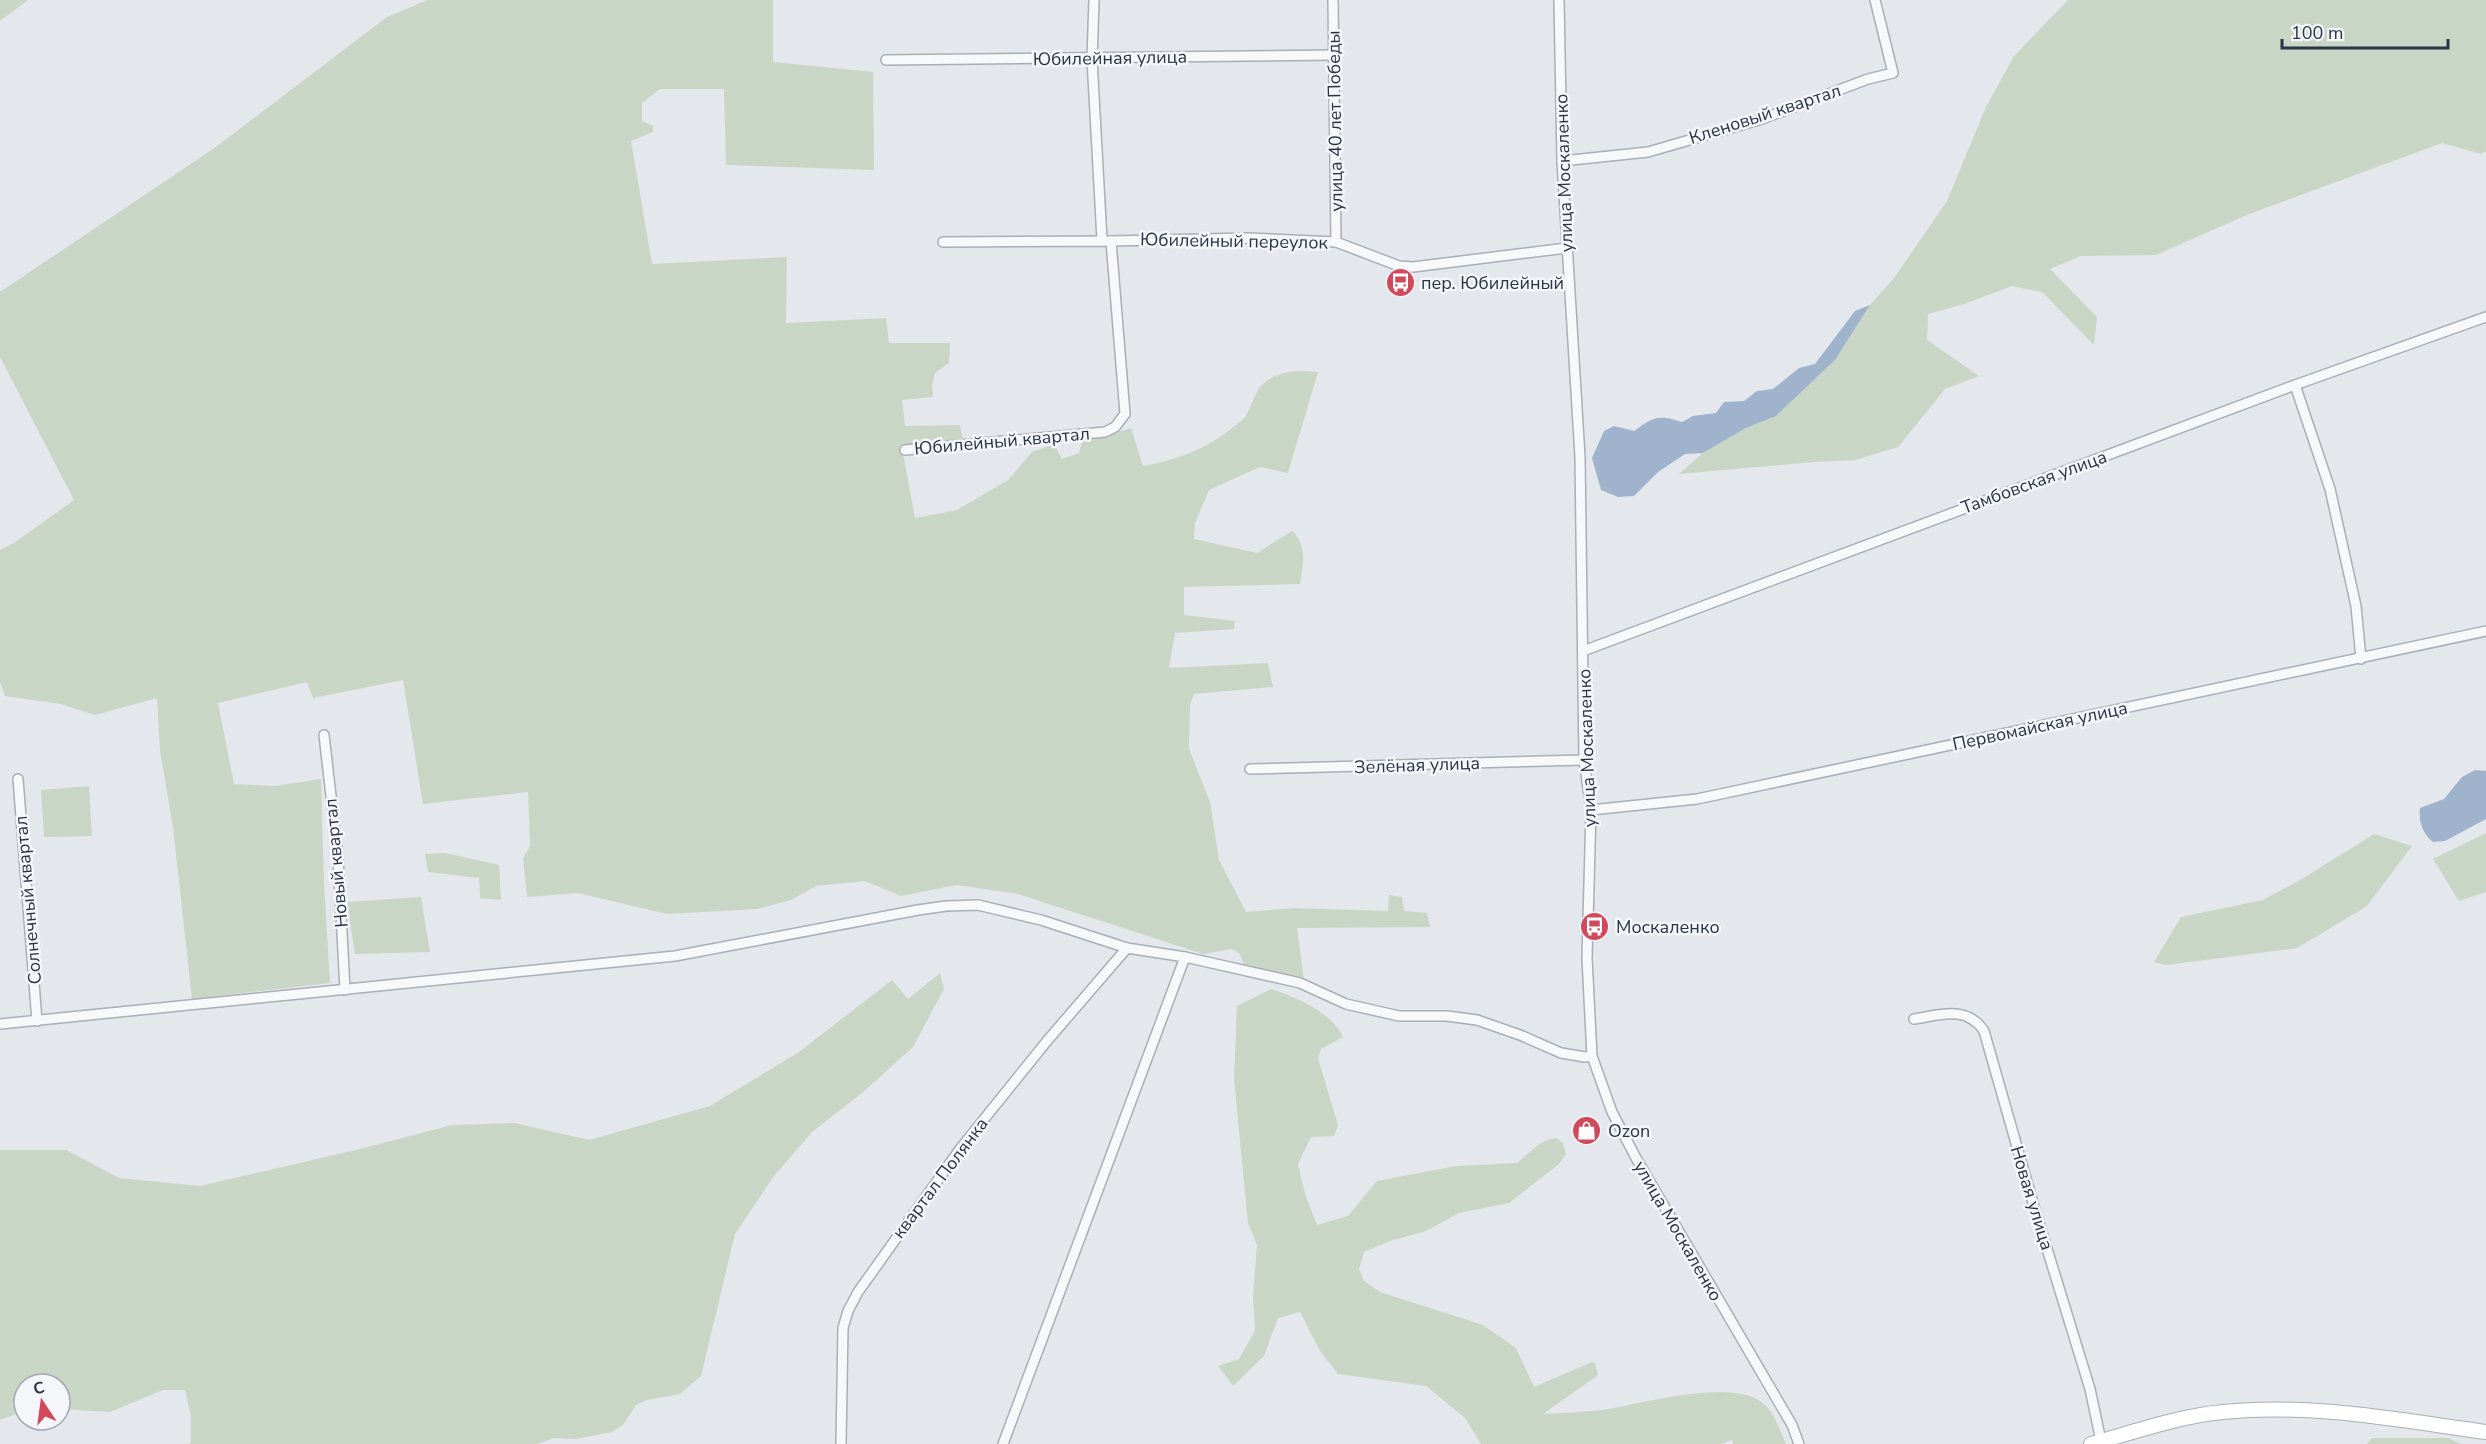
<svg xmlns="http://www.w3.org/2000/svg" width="2486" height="1444" viewBox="0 0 2486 1444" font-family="'Nunito Sans',sans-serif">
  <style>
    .green { fill: #c9d6c5 }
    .water { fill: #9fb4cc }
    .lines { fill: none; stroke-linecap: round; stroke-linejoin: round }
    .minor-casing { stroke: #a9aeb7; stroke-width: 12 }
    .secondary-casing { stroke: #a9aeb7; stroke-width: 16 }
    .minor { stroke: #f7f8fa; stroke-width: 9 }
    .secondary { stroke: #fff; stroke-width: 14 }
    .labels { text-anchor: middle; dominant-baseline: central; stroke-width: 5; stroke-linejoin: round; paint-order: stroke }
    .street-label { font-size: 18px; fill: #2b3445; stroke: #f4f6f9 }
    .poi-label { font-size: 18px; fill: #2b3445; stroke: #f4f6f9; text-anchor: start }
  </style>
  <rect width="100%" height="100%" fill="#e4e7ec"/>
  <g class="green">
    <polygon points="0,0 28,0 0,21"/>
    <path d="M 428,0 L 773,0 L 773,62 L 873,72 L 874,170 L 726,165 L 724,89 L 660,89 L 642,103 L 642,121 L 653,126 L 653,132 L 631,141 L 652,264 L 787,257 L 786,323 L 886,318 L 889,343 L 950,343 L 949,363 L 935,373 L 932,386 L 933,397 L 902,400 L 905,426 L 960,425 L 963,441 L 902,448 L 915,518 L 957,510 L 1008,480 L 1032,452 L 1054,444 L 1062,459 L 1079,453 L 1083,438 L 1105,436 L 1131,428 L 1143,466 C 1182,459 1211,447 1242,420 C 1248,415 1251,404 1255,396 C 1266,371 1294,370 1318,372 L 1288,473 L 1260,467 L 1209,490 L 1195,523 L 1194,539 L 1257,553 L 1292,531 C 1308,546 1303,565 1300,584 L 1184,587 L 1184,615 L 1235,621 L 1234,629 L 1175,633 L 1169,668 L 1268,663 L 1273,687 L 1194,694 L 1190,705 L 1189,749 L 1210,802 L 1219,860 L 1246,912 L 1295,908 L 1388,911 L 1389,895 L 1402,897 L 1404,911 L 1427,913 L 1430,927 L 1297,928 L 1304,980 L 1244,965 L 1240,954 L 1232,949 L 1203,954 L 1018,894 L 957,885 L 901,896 L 865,881 L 816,886 L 791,900 L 757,909 L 667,914 L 578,893 L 527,897 L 523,858 L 530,846 L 528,792 L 423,804 L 403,680 L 313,698 L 307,682 L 218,703 L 234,784 L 275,786 L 321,779 L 324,884 L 330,983 L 192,999 L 173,827 L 160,751 L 157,698 L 95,715 L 61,704 L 5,696 L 0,682 L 0,550 L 14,543 L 74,500 L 0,357 L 0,292 L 213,149 L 387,17 Z"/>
    <polygon points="2068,0 2486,0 2486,151 2481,154 2442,143 2249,214 2156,255 2081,256 2050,269 2097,317 2094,345 2042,292 2012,286 1964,304 1928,314 1927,340 1979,376 1945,389 1898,447 1855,460 1814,462 1679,474 1703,453 1746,428 1776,416 1835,360 1870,305 1894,278 1947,201 1986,107 2014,56"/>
    <polygon points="89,786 92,836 44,837 41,790"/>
    <polygon points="2486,833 2486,892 2459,901 2433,859"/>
    <polygon points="2374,834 2412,846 2367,906 2297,948 2166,965 2154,962 2181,917 2263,900 2302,879"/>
    <polygon points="445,853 499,865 501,900 480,898 479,878 428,872 425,854"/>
    <polygon points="421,897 430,952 355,954 347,902"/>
    <polygon points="940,973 944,989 913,1047 862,1093 812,1132 774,1176 735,1234 701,1376 680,1394 647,1400 636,1405 623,1425 612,1432 575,1439 554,1438 537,1444 189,1444 191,1442 191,1416 185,1390 163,1390 110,1412 60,1409 60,1384 24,1384 24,1411 0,1420 0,1150 66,1150 119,1178 200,1186 360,1149 452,1125 515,1123 589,1140 710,1106 799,1052 892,980 908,999"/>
    <path d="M 1271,989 C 1294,996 1333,1013 1343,1037 L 1321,1049 L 1318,1058 L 1338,1125 L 1334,1136 L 1311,1137 L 1298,1164 L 1305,1194 L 1317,1225 L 1348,1216 L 1377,1181 L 1456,1166 L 1517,1163 L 1539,1144 L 1550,1139 L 1556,1138 L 1563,1143 L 1566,1154 L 1559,1164 L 1509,1203 L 1459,1213 L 1426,1231 L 1390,1241 L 1364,1252 L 1359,1269 L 1364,1281 L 1380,1292 L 1483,1325 L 1516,1348 L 1534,1387 L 1592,1362 L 1595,1363 L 1598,1375 L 1543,1414 C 1563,1413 1583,1412 1602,1410 C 1641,1405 1738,1374 1767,1407 C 1776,1417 1781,1433 1786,1444 L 1733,1444 L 1732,1440 L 1720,1444 L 1481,1444 L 1465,1418 L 1426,1386 L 1338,1374 L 1320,1351 L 1300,1312 L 1278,1318 L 1264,1356 L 1233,1386 L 1218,1366 L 1239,1359 L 1255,1331 L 1253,1296 L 1257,1245 L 1248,1223 L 1234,1079 L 1237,1006 Z"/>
    <polygon points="2372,1438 2448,1438 2461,1444 2367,1444"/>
  </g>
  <g class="water">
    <path d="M 1870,305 L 1835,360 L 1776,416 L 1746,428 L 1703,453 L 1685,454 L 1658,472 L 1634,496 L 1618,497 L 1601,490 L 1592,458 L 1604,431 L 1614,426 L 1634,431 C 1653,417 1658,414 1682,422 L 1693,416 L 1716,413 L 1724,402 L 1744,401 L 1757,391 L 1773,389 L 1799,368 L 1815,364 L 1855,311 Z"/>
    <path d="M 2475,770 L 2486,771 L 2486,819 L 2445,841 L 2433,842 C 2423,834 2418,821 2420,808 L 2444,799 L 2462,777 Z"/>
  </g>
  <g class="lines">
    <defs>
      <g id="minor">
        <polyline points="1094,0 1092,59 1102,240"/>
        <polyline points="1333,0 1336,242"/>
        <polyline points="1559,0 1562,161 1580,457 1584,760 1591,810 1587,958 1592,1056 1612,1112 1636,1158 1792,1425 1799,1444"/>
        <polyline points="886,60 1335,55"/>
        <polyline points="1562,161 1648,152 1762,119 1868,79 1893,73 1875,0"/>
        <polyline points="1111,241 1248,238 1336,242 1399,266 1413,267 1567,248"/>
        <polyline points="2295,385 2330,489 2356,606 2361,659"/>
        <polyline points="905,450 1105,432 1115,427 1125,414 1111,241 943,242"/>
        <polyline points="1583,651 2295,385 2486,317"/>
        <polyline points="324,735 338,857 345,990"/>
        <polyline points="1250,769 1584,760"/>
        <polyline points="18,779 37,1021"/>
        <polyline points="1591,810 1697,799 2486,631"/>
        <path d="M 1914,1019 C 1940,1015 1967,1005 1984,1031 L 2033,1203 L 2090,1389 L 2101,1441"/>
        <polyline points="0,1024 675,956 918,910 946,906 978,905 1041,920 1127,948 1185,957 1300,983 1346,1004 1399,1016 1447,1016 1477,1020 1520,1035 1561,1053 1585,1057 1592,1056"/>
        <polyline points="841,1444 843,1328 848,1311 858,1292 960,1149 1047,1041 1127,948"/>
        <polyline points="1003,1444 1185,957"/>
      </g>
      <path id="secondary" d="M 2091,1444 C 2134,1432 2179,1416 2223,1412 C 2312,1403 2398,1420 2486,1432"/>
    </defs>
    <use href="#minor" class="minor-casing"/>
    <use href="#secondary" class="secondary-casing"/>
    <use href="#minor" class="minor"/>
    <use href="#secondary" class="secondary"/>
  </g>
  <defs>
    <symbol id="bus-disc" viewBox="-11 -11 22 22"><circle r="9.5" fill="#d1495b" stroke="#f4f6f9"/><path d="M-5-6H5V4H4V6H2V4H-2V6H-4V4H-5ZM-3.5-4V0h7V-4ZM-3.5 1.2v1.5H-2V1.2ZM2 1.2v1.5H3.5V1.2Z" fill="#fff"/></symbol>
    <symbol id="shop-disc" viewBox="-11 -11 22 22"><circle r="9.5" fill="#d1495b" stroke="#f4f6f9"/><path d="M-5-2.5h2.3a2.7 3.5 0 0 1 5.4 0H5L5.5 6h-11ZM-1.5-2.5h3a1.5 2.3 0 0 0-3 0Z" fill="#fff"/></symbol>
  </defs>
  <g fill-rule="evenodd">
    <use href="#bus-disc" x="1384" y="266" width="33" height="33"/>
    <use href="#bus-disc" x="1578" y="910" width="33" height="33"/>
    <use href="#shop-disc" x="1570" y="1114" width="33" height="33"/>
  </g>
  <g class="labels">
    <g class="street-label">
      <text transform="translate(1110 58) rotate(-1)">Юбилейная улица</text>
      <text transform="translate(1765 114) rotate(-18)">Кленовый квартал</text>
      <text transform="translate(1335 121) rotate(-91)">улица 40 лет Победы</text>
      <text transform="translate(1564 173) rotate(-92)">улица Москаленко</text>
      <text transform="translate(1234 241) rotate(1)">Юбилейный переулок</text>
      <text transform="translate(1002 441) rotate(-5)">Юбилейный квартал</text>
      <text transform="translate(2034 482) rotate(-20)">Тамбовская улица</text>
      <text transform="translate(2040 726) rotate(-12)">Первомайская улица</text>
      <text transform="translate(1587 748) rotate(-92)">улица Москаленко</text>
      <text transform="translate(1417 765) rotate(-2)">Зелёная улица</text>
      <text transform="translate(336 863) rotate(-95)">Новый квартал</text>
      <text transform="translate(28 900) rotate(-95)">Солнечный квартал</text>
      <text transform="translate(940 1178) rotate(-53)">квартал Полянка</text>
      <text transform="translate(2032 1198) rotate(73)">Новая улица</text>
      <text transform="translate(1678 1231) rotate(60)">улица Москаленко</text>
    </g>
    <g class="poi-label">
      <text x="1421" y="283">пер. Юбилейный</text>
      <text x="1616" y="927">Москаленко</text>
      <text x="1608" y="1131">Ozon</text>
    </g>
  </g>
  <g transform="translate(42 1402) rotate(347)"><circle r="28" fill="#f4f6f9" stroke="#a4a8b1" stroke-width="1.5"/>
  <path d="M0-4.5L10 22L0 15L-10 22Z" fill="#d1495b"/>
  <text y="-9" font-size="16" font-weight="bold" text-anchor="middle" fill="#2b3445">С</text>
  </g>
  <path d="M2282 39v9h166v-9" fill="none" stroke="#2b3445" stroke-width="3"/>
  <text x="2291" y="39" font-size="18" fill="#2b3445" stroke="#f4f6f9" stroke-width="4.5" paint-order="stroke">100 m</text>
</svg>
